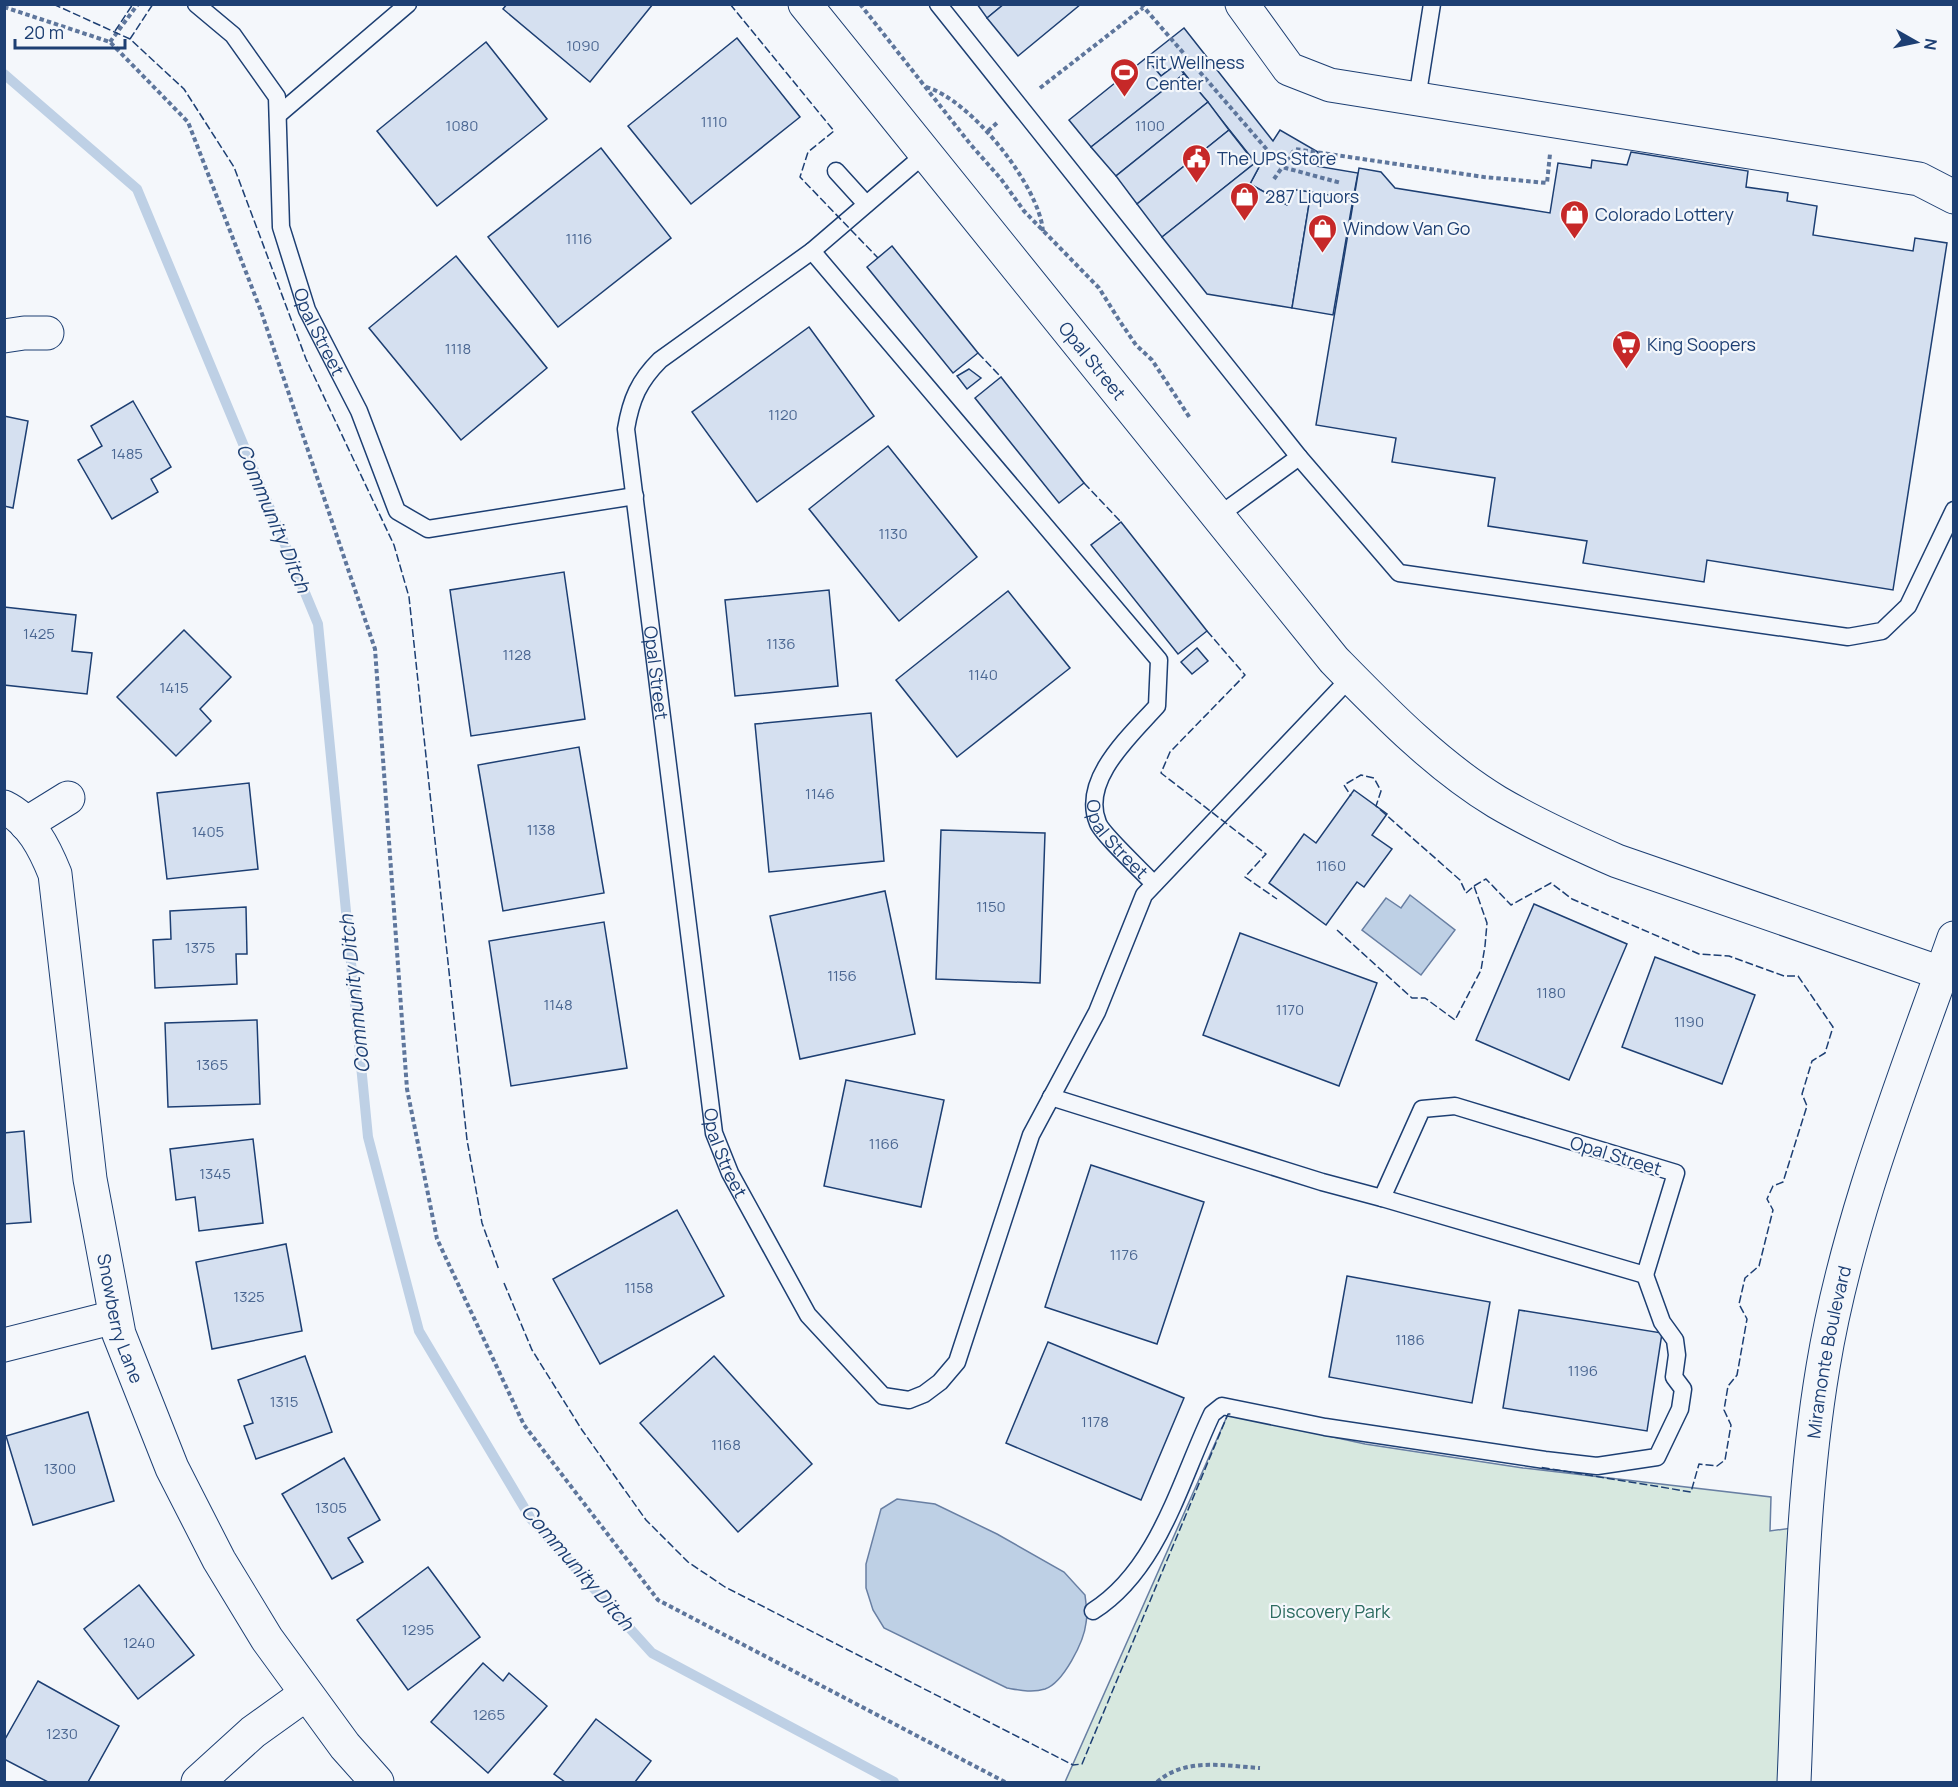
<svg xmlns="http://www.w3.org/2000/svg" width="1958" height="1787" viewBox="0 0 1958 1787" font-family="Manrope,sans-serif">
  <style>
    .green { fill: #d7e8df; stroke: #687fa3; stroke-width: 1.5 }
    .water { fill: #bed0e5; stroke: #687fa3; stroke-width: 1.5 }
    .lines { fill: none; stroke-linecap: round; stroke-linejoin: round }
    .stream { stroke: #bed0e5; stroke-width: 10 }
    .building { fill: #d5e0f0; stroke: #1d3f73; stroke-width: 1.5 }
    .lane-casing { stroke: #1d3f73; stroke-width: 19 }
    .street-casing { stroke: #1d3f73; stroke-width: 35 }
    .secondary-casing { stroke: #1d3f73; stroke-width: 35 }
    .path { stroke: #5e769c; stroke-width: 4; stroke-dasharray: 4.5 3; stroke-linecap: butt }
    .lane { stroke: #f4f7fb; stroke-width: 16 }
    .street { stroke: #f4f7fb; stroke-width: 33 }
    .secondary { stroke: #f4f7fb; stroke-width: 33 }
    .fence { stroke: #1d3f73; stroke-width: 1.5; stroke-dasharray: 8 3; stroke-linecap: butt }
    .labels { text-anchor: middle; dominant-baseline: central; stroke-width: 4.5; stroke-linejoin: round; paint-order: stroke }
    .number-label { font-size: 15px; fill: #4b6792 }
    .poi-label { font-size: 18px; fill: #1d3f73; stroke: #f4f7fb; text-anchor: start }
    .street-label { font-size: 18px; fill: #1d3f73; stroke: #f4f7fb }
    .park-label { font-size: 18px; fill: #2c6c60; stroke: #f4f7fb }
    .water-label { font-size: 20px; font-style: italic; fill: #1d3f73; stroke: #f4f7fb }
  </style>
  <rect width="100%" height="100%" fill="#f4f7fb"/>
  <polygon class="green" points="1228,1414 1365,1444 1523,1468 1771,1497 1770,1531 1806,1526 1794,1782 1065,1782"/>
  <g class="water">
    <polygon points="1410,895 1455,930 1421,975 1362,930 1386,898 1401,908"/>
    <path d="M 897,1499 L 935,1504 L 997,1534 L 1064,1572 L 1085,1595 C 1086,1604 1088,1614 1086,1623 C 1084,1642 1063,1683 1045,1689 C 1032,1693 1019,1690 1007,1688 L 884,1628 L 873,1610 L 866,1588 L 866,1564 L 881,1509 Z"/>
  </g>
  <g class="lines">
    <polyline class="stream" points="4,74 137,189 318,624 368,1137 419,1331 531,1519 652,1653 894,1782"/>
  </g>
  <g class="building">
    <polygon points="507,4 653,4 590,82 503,9"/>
    <polygon points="977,4 1004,4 987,18"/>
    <polygon points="1004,4 1081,4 1018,56 987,18"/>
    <polygon points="1184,28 1273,141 1280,130 1318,152 1310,165 1358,173 1353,199 1296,190 1287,205 1250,184 1259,167 1177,64 1161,76 1146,58"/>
    <polygon points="737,38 800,117 691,204 628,126"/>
    <polygon points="486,42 547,119 437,206 377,131"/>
    <polygon points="1146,58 1161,76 1177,64 1184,74 1091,147 1069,120"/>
    <polygon points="1184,74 1208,102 1116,176 1091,147"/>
    <polygon points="1208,102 1229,130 1137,204 1116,176"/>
    <polygon points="1229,130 1255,163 1162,237 1137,204"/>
    <polygon points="601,148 671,238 558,327 488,237"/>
    <polygon points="1631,152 1748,171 1746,187 1788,193 1787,201 1817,206 1813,235 1913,251 1915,238 1947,243 1893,590 1707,560 1704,582 1583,563 1587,541 1488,526 1495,478 1392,462 1396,438 1316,425 1359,168 1381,172 1395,188 1550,213 1558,163 1591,168 1592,160 1627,165"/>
    <polygon points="1255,163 1259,167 1250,184 1287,205 1296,190 1311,192 1292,308 1207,294 1162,237"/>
    <polygon points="1311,192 1353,199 1333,315 1292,308"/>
    <polygon points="892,246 978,353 953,373 867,267"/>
    <polygon points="456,256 547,368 461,440 369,328"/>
    <polygon points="809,327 874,416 757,502 692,412"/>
    <polygon points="969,369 981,378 967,389 957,376"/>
    <polygon points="1001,377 1084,483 1059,503 975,398"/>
    <polygon points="133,401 171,467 151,479 158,492 112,519 78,460 102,446 91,426"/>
    <polygon points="4,416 28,421 13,508 4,506"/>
    <polygon points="888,446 977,557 899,621 809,509"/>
    <polygon points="1121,522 1207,631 1178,654 1091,545"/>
    <polygon points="564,572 585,719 471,736 450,590"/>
    <polygon points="829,590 838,686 735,696 725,600"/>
    <polygon points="1008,591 1070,668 957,757 896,680"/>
    <polygon points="4,607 76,615 72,651 92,653 87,694 4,685"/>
    <polygon points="184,630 231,677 200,709 211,721 176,756 117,697"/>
    <polygon points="1197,648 1208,661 1192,674 1181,662"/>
    <polygon points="871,713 884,861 769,872 755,724"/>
    <polygon points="579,747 604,893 503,911 478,765"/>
    <polygon points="249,783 258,869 167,879 157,793"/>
    <polygon points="1354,790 1387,814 1372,835 1392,849 1364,887 1357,882 1326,925 1269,883 1304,834 1316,843"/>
    <polygon points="941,830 1045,833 1040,983 936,979"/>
    <polygon points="885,891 915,1034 800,1059 770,916"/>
    <polygon points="1534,904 1627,944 1569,1080 1476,1040"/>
    <polygon points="246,907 247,954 236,954 237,984 155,988 153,940 171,939 170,911"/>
    <polygon points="604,922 627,1068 511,1086 489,941"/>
    <polygon points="1240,933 1377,983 1339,1086 1203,1035"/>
    <polygon points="1655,957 1755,995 1722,1084 1622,1047"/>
    <polygon points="257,1020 260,1104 168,1107 165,1023"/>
    <polygon points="846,1080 944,1100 921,1207 824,1186"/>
    <polygon points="24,1131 31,1222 4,1224 4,1133"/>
    <polygon points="253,1139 263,1223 199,1231 195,1197 176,1200 170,1149"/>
    <polygon points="1091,1165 1204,1202 1157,1344 1045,1307"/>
    <polygon points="677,1210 724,1296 600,1364 553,1279"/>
    <polygon points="286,1244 302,1331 212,1349 196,1262"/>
    <polygon points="1347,1276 1490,1302 1472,1403 1329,1377"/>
    <polygon points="1519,1310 1662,1333 1647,1431 1503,1408"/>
    <polygon points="1048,1342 1184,1398 1141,1500 1006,1443"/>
    <polygon points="305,1356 332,1432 256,1459 244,1426 253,1423 238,1380"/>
    <polygon points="714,1356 812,1464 738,1532 640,1423"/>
    <polygon points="88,1412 114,1501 33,1525 6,1436"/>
    <polygon points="344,1458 380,1520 348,1538 363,1562 332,1579 282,1494"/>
    <polygon points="428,1567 480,1637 408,1690 357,1620"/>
    <polygon points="139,1585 194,1655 138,1699 84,1629"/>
    <polygon points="483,1663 503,1681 509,1673 547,1706 488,1773 431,1722"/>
    <polygon points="38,1681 119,1726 88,1782 48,1782 4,1759 4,1741"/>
    <polygon points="596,1719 651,1761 635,1782 565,1782 554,1774"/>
  </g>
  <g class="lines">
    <defs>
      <g id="lane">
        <path id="s1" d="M 196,4 L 233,35 L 277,97 L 281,227 L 307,310 L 359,411 L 397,511 L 428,529 L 635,496"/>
        <polyline points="938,4 1299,457 1218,516"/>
        <polyline points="1417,99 1432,4"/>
        <polyline points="278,115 408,4"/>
        <path id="s2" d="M 925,154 L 812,251 L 660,360 C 639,381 631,399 626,429 L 714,1133 L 730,1173 L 808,1315 L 883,1396 L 909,1400 L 924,1394 L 940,1382 L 957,1362 L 1031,1135 L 1097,1012 L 1144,895 L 1351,677"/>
        <polyline points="836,171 866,204"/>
        <path id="s3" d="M 812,251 L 1159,660 L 1157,706 C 1131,735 1080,780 1098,823 C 1102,834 1144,873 1154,884"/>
        <polyline points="1299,457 1399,573 1848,637 1882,631 1908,606 1954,510"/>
        <polyline points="1051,1097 1322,1182 1382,1198"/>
        <polygon points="1455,1106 1676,1173 1645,1275 1382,1198 1422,1109"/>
        <path d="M 1093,1611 C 1159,1569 1180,1481 1212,1414 L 1222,1406 L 1325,1427 L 1545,1460 L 1597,1466 L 1657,1457 L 1680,1409 L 1683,1389 L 1674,1377 L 1677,1355 L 1675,1340 L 1662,1322 L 1645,1275"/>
      </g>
      <g id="street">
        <path id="s4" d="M 805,4 L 1334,660 C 1384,711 1436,765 1497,802 C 1536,825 1576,843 1617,861 L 1941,973"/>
        <polyline points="1242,4 1289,69 1330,85 1919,179 1954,197"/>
        <polyline points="4,336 24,333 47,333"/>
        <path id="s5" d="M 4,807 C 31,820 45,849 55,874 L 90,1179 L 119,1334 L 172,1468 L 219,1560 L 267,1639 L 345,1746 L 377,1782"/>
        <polyline points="26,824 68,798"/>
        <polyline points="4,1345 115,1317"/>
        <polyline points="198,1782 253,1732 306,1694"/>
      </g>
      <g id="secondary">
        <path id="s6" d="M 1794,1782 C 1800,1644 1800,1504 1823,1367 C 1847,1221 1905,1077 1954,938"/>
      </g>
    </defs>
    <use href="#lane" class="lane-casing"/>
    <use href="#street" class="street-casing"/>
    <use href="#secondary" class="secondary-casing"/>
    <g class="path">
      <polyline points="860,4 971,145 1001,179 1024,211 1099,288 1119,320 1136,345 1152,360 1190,418"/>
      <polyline points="1141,4 1282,167 1341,183"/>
      <polyline points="4,7 110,42 188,122 261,311 375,649 407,1089 437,1239 524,1425 658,1600 1005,1782"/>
      <polyline points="110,42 138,4"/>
      <path d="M 926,87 C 970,99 1040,186 1043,232"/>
      <polyline points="1040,88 1143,8"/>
      <polyline points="988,131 999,121"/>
      <polyline points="1274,179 1295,149 1484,177 1547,183 1550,154"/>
      <path d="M 1157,1782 C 1186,1757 1225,1766 1260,1768"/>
    </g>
    <use href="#lane" class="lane"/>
    <use href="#street" class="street"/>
    <use href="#secondary" class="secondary"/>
    <g class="fence">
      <polyline points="53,4 130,39 184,89 234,167 306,359 394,545 409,597 467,1140 482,1223 499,1270"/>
      <polyline points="730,4 834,131 808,152 800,177 878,258"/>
      <polyline points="115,31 133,4"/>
      <polyline points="130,39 153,4"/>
      <polyline points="978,353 1001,377"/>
      <polyline points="1084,483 1121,522"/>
      <polyline points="1207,631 1245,675 1170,752 1161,773 1266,854 1245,877 1277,899"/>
      <polyline points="1474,886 1486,879 1511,905 1551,883 1572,899 1699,954 1729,956 1784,976 1798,976 1833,1027 1825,1053 1812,1061 1802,1094 1807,1106 1783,1182 1773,1186 1767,1199 1773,1210 1759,1266 1745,1278 1739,1304 1747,1319 1737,1375 1728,1386 1724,1410 1731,1425 1725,1460 1717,1466 1699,1464 1691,1492 1539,1467"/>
      <polyline points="1337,930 1412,998 1425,998 1455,1020 1481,970 1485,946 1487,923 1474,886 1466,893 1460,880 1376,806 1381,791 1374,778 1361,775 1344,785 1351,796"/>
      <polyline points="504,1283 532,1350 582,1430 646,1520 688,1562 725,1587 1073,1765 1082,1764 1228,1414 1231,1414"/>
    </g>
  </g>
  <defs>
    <symbol id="stadium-pin" viewBox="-11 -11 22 30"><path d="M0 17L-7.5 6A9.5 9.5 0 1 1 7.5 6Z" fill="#c62828" stroke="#f4f7fb"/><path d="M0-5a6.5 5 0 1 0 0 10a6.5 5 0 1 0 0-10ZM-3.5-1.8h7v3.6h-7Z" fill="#fff"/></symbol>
    <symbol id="civic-pin" viewBox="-11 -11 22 30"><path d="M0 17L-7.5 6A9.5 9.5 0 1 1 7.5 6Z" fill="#c62828" stroke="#f4f7fb"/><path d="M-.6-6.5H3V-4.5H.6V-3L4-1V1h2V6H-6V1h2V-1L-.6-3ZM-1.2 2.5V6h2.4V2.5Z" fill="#fff"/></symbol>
    <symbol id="shop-pin" viewBox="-11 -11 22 30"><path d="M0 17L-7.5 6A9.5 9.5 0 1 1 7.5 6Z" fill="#c62828" stroke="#f4f7fb"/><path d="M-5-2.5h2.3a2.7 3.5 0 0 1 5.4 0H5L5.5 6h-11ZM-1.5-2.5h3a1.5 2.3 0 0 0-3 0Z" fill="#fff"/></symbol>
    <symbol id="supermarket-pin" viewBox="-11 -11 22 30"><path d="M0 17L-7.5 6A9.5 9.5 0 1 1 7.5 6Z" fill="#c62828" stroke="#f4f7fb"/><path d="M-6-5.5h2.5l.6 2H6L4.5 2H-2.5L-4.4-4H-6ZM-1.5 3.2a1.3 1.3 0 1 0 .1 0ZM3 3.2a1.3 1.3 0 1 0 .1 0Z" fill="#fff"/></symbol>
  </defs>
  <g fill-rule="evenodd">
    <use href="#stadium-pin" x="1108" y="56" width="33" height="45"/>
    <use href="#civic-pin" x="1180" y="142" width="33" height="45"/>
    <use href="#shop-pin" x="1228" y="180" width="33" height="45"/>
    <use href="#shop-pin" x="1558" y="198" width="33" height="45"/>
    <use href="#shop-pin" x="1306" y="212" width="33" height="45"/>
    <use href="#supermarket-pin" x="1610" y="328" width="33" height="45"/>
  </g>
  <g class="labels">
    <g class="number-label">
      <text x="583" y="45">1090</text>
      <text x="714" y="121">1110</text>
      <text x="462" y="125">1080</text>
      <text x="1150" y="125">1100</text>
      <text x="579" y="238">1116</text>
      <text x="458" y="348">1118</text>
      <text x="783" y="414">1120</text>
      <text x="127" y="453">1485</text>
      <text x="893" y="533">1130</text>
      <text x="39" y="633">1425</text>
      <text x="781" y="643">1136</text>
      <text x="517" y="654">1128</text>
      <text x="983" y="674">1140</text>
      <text x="174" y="687">1415</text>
      <text x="820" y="793">1146</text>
      <text x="541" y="829">1138</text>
      <text x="208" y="831">1405</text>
      <text x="1331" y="865">1160</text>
      <text x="991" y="906">1150</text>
      <text x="200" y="947">1375</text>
      <text x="842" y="975">1156</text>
      <text x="1551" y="992">1180</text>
      <text x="558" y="1004">1148</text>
      <text x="1290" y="1009">1170</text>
      <text x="1689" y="1021">1190</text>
      <text x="212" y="1064">1365</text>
      <text x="884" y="1143">1166</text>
      <text x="215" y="1173">1345</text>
      <text x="1124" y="1254">1176</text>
      <text x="639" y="1287">1158</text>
      <text x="249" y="1296">1325</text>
      <text x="1410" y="1339">1186</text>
      <text x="1583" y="1370">1196</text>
      <text x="284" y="1401">1315</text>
      <text x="1095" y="1421">1178</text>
      <text x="726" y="1444">1168</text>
      <text x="60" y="1468">1300</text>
      <text x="331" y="1507">1305</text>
      <text x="418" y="1629">1295</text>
      <text x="139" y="1642">1240</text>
      <text x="489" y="1714">1265</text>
      <text x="62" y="1733">1230</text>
    </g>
    <g class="poi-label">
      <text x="1146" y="62">Fit Wellness<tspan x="1146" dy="21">Center</tspan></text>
      <text x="1217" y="158">The UPS Store</text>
      <text x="1265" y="196">287 Liquors</text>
      <text x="1595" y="214">Colorado Lottery</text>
      <text x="1343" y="228">Window Van Go</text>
      <text x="1647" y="344">King Soopers</text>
    </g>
    <g class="street-label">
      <text stroke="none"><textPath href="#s1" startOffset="366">Opal Street</textPath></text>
      <text stroke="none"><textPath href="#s4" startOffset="458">Opal Street</textPath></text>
      <text stroke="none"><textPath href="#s2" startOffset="660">Opal Street</textPath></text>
      <text stroke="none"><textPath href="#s3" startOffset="744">Opal Street</textPath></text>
      <text stroke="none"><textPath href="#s2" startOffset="1146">Opal Street</textPath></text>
      <text transform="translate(1616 1155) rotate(17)">Opal Street</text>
      <text stroke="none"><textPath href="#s5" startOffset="536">Snowberry Lane</textPath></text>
      <text stroke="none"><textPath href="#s6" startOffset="432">Miramonte Boulevard</textPath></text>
    </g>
    <g class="park-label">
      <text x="1330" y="1611">Discovery Park</text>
    </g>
    <g class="water-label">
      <text transform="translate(274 518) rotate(67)">Community Ditch</text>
      <text transform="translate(354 994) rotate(-96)">Community Ditch</text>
      <text transform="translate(578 1567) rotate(49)">Community Ditch</text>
    </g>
  </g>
  <rect width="1958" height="1787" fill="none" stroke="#1d3f73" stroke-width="12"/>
  <g transform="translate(1916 42) rotate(99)" stroke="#f4f7fb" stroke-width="4.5" paint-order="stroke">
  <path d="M0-4.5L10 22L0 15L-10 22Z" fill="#1d3f73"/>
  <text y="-9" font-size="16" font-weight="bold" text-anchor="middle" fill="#1d3f73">N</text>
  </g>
  <path d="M15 39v9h110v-9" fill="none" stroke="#1d3f73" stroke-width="3"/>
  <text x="24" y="39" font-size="18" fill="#1d3f73" stroke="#f4f7fb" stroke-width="4.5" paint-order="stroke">20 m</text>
</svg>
